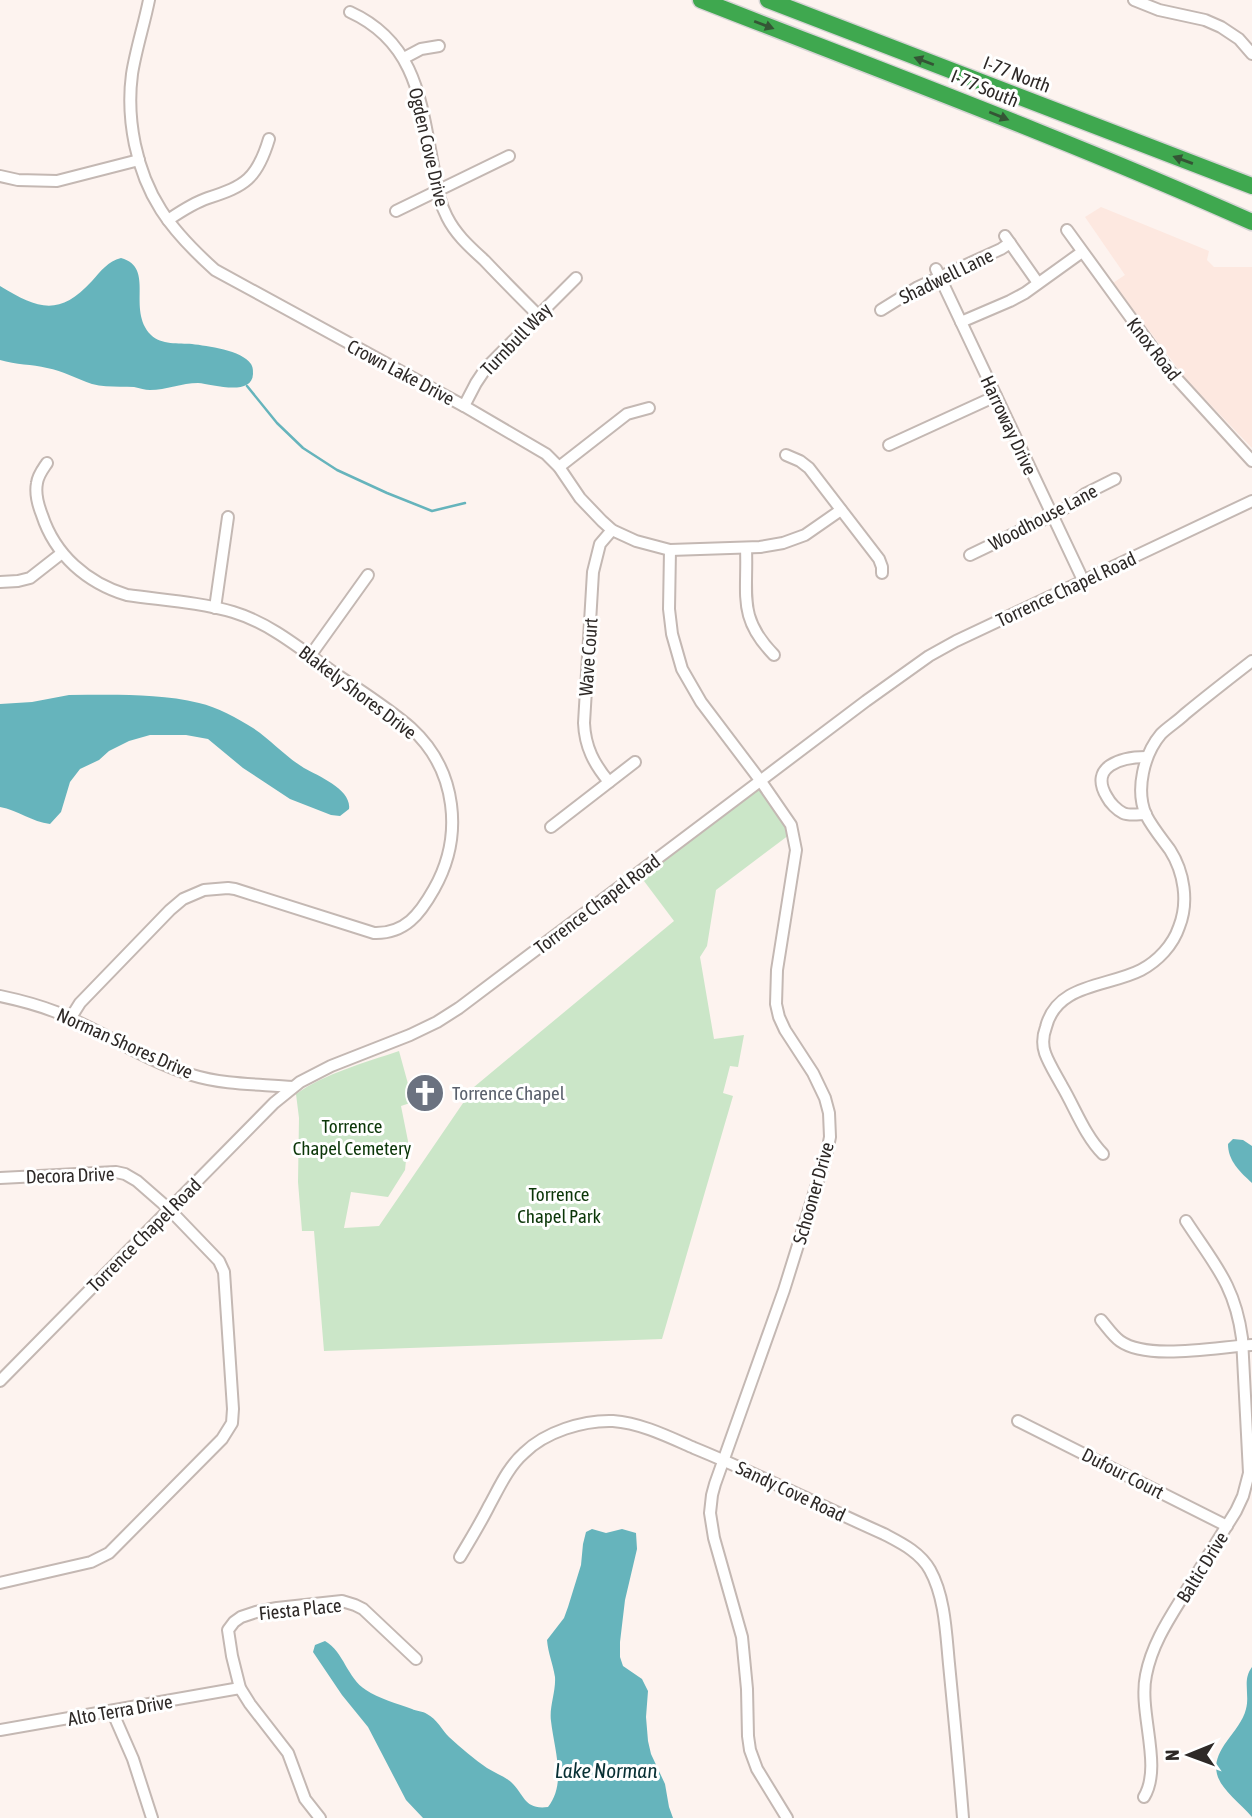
<svg xmlns="http://www.w3.org/2000/svg" width="1252" height="1818" viewBox="0 0 1252 1818" font-family="'Asap Condensed',sans-serif">
  <style>
    .built { fill: #fde8e0 }
    .green { fill: #cbe6c8 }
    .water { fill: #66b4bc }
    .lines { fill: none; stroke-linecap: round; stroke-linejoin: round }
    .stream { stroke: #66b4bc; stroke-width: 2.5 }
    .minor-casing { stroke: #c4b8b3; stroke-width: 14 }
    .highway-casing { stroke: #d5d4d4; stroke-width: 19 }
    .minor { stroke: #fff; stroke-width: 10 }
    .highway { stroke: #3fa84f; stroke-width: 16 }
    .oneway { fill: #345535 }
    .labels { text-anchor: middle; dominant-baseline: central; stroke-width: 6; stroke-linejoin: round; paint-order: stroke }
    .street-label { font-size: 19px; fill: #2e2927; stroke: #fff }
    .worship-label { font-size: 19px; fill: #5b616d; stroke: #fff; text-anchor: start }
    .park-label { font-size: 19px; fill: #0b3608; stroke: #fff }
    .water-label { font-size: 21px; font-style: italic; fill: #083034; stroke: #fff }
  </style>
  <rect width="100%" height="100%" fill="#fdf3ef"/>
  <polygon class="built" points="1101,207 1209,251 1207,260 1214,267 1252,267 1252,448 1186,379 1113,283 1125,275 1085,217"/>
  <path class="green" d="M 760,780 L 793,832 L 716,890 L 707,946 L 700,957 L 714,1039 L 744,1035 L 738,1067 L 730,1066 L 723,1093 L 733,1096 L 662,1339 L 324,1351 L 314,1231 L 302,1231 L 298,1182 L 299,1118 L 296,1094 C 326,1073 364,1063 399,1051 L 413,1102 L 401,1106 L 408,1141 L 405,1170 L 388,1197 L 351,1192 L 344,1228 L 379,1226 L 474,1087 L 674,921 L 638,873 Z"/>
  <g class="water">
    <path d="M 121,258 C 156,268 126,309 151,335 C 161,345 179,343 192,344 C 207,346 242,350 251,364 C 253,368 253,369 253,374 C 252,397 212,384 198,383 C 182,383 166,390 150,390 C 145,390 140,388 134,387 C 120,386 106,388 92,384 C 77,379 63,371 47,368 C 32,364 16,365 0,360 L 0,286 C 38,309 59,317 92,281 C 101,271 108,261 121,258 Z"/>
    <path d="M 69,695 C 112,695 157,693 199,703 C 217,707 237,718 253,728 C 271,740 286,757 304,768 C 319,776 352,790 349,809 L 340,816 L 331,815 L 290,799 L 243,768 L 208,739 L 186,735 L 150,735 L 129,741 L 109,751 L 99,760 L 80,769 L 70,782 L 61,812 L 50,824 C 32,822 18,810 0,807 L 0,704 L 32,702 Z"/>
    <path d="M 1233,1139 L 1243,1140 L 1252,1146 L 1252,1183 C 1240,1172 1228,1161 1228,1144 Z"/>
    <path d="M 592,1529 L 606,1533 L 622,1529 L 636,1533 L 637,1549 L 625,1600 L 620,1642 L 620,1657 L 623,1666 L 642,1679 L 648,1691 L 646,1717 L 648,1741 L 651,1754 L 665,1784 L 669,1807 L 673,1818 L 423,1818 L 406,1800 L 368,1727 L 342,1695 L 313,1652 L 315,1645 L 325,1641 C 344,1652 347,1678 366,1690 C 378,1698 398,1704 412,1709 C 416,1711 423,1711 427,1714 C 437,1719 442,1730 449,1737 C 461,1748 474,1759 487,1768 C 495,1773 504,1776 511,1782 C 525,1795 524,1810 548,1807 C 567,1783 554,1749 551,1721 C 549,1707 556,1692 555,1677 C 553,1664 548,1653 547,1640 L 564,1618 L 568,1607 L 581,1565 L 583,1544 L 586,1532 Z"/>
    <path d="M 1252,1667 L 1252,1817 C 1229,1791 1200,1777 1227,1741 C 1234,1731 1243,1721 1246,1709 C 1250,1694 1242,1680 1252,1667 Z"/>
  </g>
  <g class="lines">
    <polyline class="stream" points="247,386 277,423 303,448 337,470 387,493 432,511 465,503"/>
    <defs>
      <g id="minor">
        <path d="M 149,0 C 144,25 136,49 132,74 C 126,119 136,171 161,210 C 175,232 195,252 215,270 L 464,406 L 546,454 L 559,467 L 580,498 L 602,521 L 612,530 L 636,541 L 670,550 L 760,547 L 783,543 L 805,535 L 841,510"/>
        <polyline points="1134,0 1159,10 1205,20 1221,27 1239,39 1252,54"/>
        <path d="M 350,12 C 418,43 421,105 434,170 C 437,186 439,202 447,217 C 456,235 470,247 485,261 C 502,279 520,297 538,315"/>
        <polyline points="404,58 421,49 439,46"/>
        <polyline points="0,176 18,180 57,181 139,160"/>
        <polyline points="396,211 509,156"/>
        <path d="M 168,220 C 180,212 193,203 208,198 C 245,186 257,179 269,139"/>
        <polyline points="1067,230 1168,369 1252,461"/>
        <polyline points="1005,236 1038,283"/>
        <polyline points="936,269 1083,580"/>
        <polyline points="881,310 918,287 1001,249 1010,243"/>
        <polyline points="961,322 1010,301 1025,293 1082,252"/>
        <polyline points="464,406 476,383 486,368 576,278"/>
        <polyline points="889,445 996,396"/>
        <polyline points="786,455 800,461 809,468 879,559 882,567 882,573"/>
        <path d="M 47,463 C 43,469 38,475 37,483 C 35,493 38,505 42,515 C 55,555 87,583 127,595 C 162,600 199,602 233,612 C 270,623 302,650 333,672 C 359,690 387,707 411,728 C 457,770 464,836 434,889 C 420,914 405,934 374,933 L 235,889 L 228,888 L 204,890 L 183,899 L 170,910 L 80,1003 L 70,1019"/>
        <polyline points="559,467 627,414 649,408"/>
        <path d="M 746,548 C 748,595 737,617 774,655"/>
        <polyline points="670,550 669,609 672,634 682,669 701,702 760,780 791,825 796,850 777,970 776,1004 779,1017 785,1030 813,1073 825,1098 829,1113 830,1137 827,1152 784,1290 715,1484 712,1495 710,1513 714,1538 742,1637 747,1689 748,1736 750,1750 757,1769 787,1818"/>
        <polyline points="970,555 1053,515 1072,504 1085,494 1115,479"/>
        <polyline points="0,582 18,581 30,578 62,553"/>
        <polyline points="215,608 228,517"/>
        <polyline points="310,656 368,575"/>
        <path d="M 609,782 C 594,764 585,747 584,723 L 593,572 L 600,544 L 612,530"/>
        <path d="M 1146,814 C 1139,814 1129,816 1123,813 C 1117,810 1110,803 1107,797 C 1088,766 1122,757 1146,757"/>
        <polyline points="551,827 635,762"/>
        <path d="M 0,996 C 19,1000 38,1005 56,1012 C 102,1031 144,1060 192,1075 C 224,1085 259,1084 293,1087"/>
        <path d="M 1103,1154 C 1085,1136 1075,1108 1062,1086 C 1056,1075 1049,1064 1045,1053 C 1042,1044 1043,1035 1046,1027 C 1057,983 1108,987 1141,970 C 1158,961 1173,945 1179,927 C 1189,902 1184,872 1170,850 C 1162,839 1152,827 1146,815 C 1135,790 1144,754 1161,734 C 1168,727 1178,721 1185,714 C 1207,696 1230,678 1252,661"/>
        <polyline points="0,1178 116,1172 125,1174 137,1181 169,1209 219,1261 224,1272 233,1409 232,1423 222,1439 109,1553 91,1562 0,1583"/>
        <path d="M 1101,1320 C 1107,1327 1113,1336 1120,1341 C 1148,1361 1217,1347 1252,1345"/>
        <polyline points="0,1381 274,1103 300,1082 331,1066 410,1035 437,1022 459,1008 866,701 929,656 956,641 1252,501"/>
        <polyline points="1018,1421 1227,1526"/>
        <path d="M 460,1557 C 470,1540 480,1524 489,1506 C 499,1488 508,1467 524,1453 C 545,1432 583,1420 613,1421 C 641,1423 669,1437 694,1448 C 758,1474 821,1506 884,1534 C 901,1543 920,1552 930,1570 C 945,1597 946,1633 949,1664 C 954,1715 959,1766 963,1818"/>
        <polyline points="112,1711 133,1759 152,1818"/>
        <polyline points="0,1730 240,1688"/>
        <path d="M 1144,1797 C 1163,1766 1138,1712 1146,1675 C 1152,1644 1169,1619 1185,1593 C 1202,1566 1219,1538 1236,1511 L 1243,1496 L 1249,1473 L 1242,1338 C 1235,1285 1214,1264 1186,1221"/>
        <polyline points="320,1818 305,1799 288,1753 250,1704 240,1688 232,1656 228,1630 234,1622 241,1617 256,1612 277,1608 342,1601 355,1605 363,1609 416,1659"/>
      </g>
      <g id="highway">
        <path d="M 701,0 C 885,72 1071,141 1252,222"/>
        <polyline points="768,0 1252,186"/>
      </g>
    </defs>
    <use href="#minor" class="minor-casing"/>
    <use href="#highway" class="highway-casing"/>
    <use href="#minor" class="minor"/>
    <use href="#highway" class="highway"/>
  </g>
  <defs><path id="oneway-solid" d="M-6-.8H1V-3.2L6.5 0L1 3.2V.8H-6Z" transform="scale(1.75)"/></defs>
  <g class="oneway">
    <use href="#oneway-solid" transform="translate(764 25) rotate(21)"/>
    <use href="#oneway-solid" transform="translate(924 61) rotate(-159)"/>
    <use href="#oneway-solid" transform="translate(999 116) rotate(22)"/>
    <use href="#oneway-solid" transform="translate(1183 160) rotate(-160)"/>
  </g>
  <defs>
    <symbol id="church-disc" viewBox="-11 -11 22 22"><circle r="9.5" fill="#6b7280" stroke="#fff"/><path d="M-1.2-6h2.4v3.5h3.3v2.4h-3.3V6h-2.4V-.1h-3.3v-2.4h3.3Z" fill="#fff"/></symbol>
  </defs>
  <g fill-rule="evenodd">
    <use href="#church-disc" x="403" y="1071" width="44" height="44"/>
  </g>
  <g class="labels">
    <g class="street-label">
      <text transform="translate(1017 74) rotate(21)">I-77 North</text>
      <text transform="translate(985 88) rotate(22)">I-77 South</text>
      <text transform="translate(429 147) rotate(77)">Ogden Cove Drive</text>
      <text transform="translate(946 276) rotate(-26)">Shadwell Lane</text>
      <text transform="translate(516 339) rotate(-46)">Turnbull Way</text>
      <text transform="translate(1154 349) rotate(52)">Knox Road</text>
      <text transform="translate(401 372) rotate(28)">Crown Lake Drive</text>
      <text transform="translate(1009 425) rotate(65)">Harroway Drive</text>
      <text transform="translate(1043 517) rotate(-28)">Woodhouse Lane</text>
      <text transform="translate(1066 589) rotate(-25)">Torrence Chapel Road</text>
      <text transform="translate(588 657) rotate(-86)">Wave Court</text>
      <text transform="translate(358 692) rotate(37)">Blakely Shores Drive</text>
      <text transform="translate(597 904) rotate(-37)">Torrence Chapel Road</text>
      <text transform="translate(125 1043) rotate(24)">Norman Shores Drive</text>
      <text transform="translate(70 1175) rotate(-2)">Decora Drive</text>
      <text transform="translate(813 1193) rotate(-74)">Schooner Drive</text>
      <text transform="translate(144 1235) rotate(-45)">Torrence Chapel Road</text>
      <text transform="translate(1123 1473) rotate(27)">Dufour Court</text>
      <text transform="translate(791 1491) rotate(25)">Sandy Cove Road</text>
      <text transform="translate(1202 1567) rotate(-58)">Baltic Drive</text>
      <text transform="translate(300 1609) rotate(-6)">Fiesta Place</text>
      <text transform="translate(120 1710) rotate(-10)">Alto Terra Drive</text>
    </g>
    <g class="worship-label">
      <text x="452" y="1093">Torrence Chapel</text>
    </g>
    <g class="park-label">
      <text x="352" y="1126">Torrence<tspan x="352" dy="22">Chapel Cemetery</tspan></text>
      <text x="559" y="1194">Torrence<tspan x="559" dy="22">Chapel Park</tspan></text>
    </g>
    <g class="water-label">
      <text x="606" y="1770">Lake Norman</text>
    </g>
  </g>
  <g transform="translate(1189 1755) rotate(269)" stroke="#ffffff" stroke-width="5" paint-order="stroke">
  <path d="M0-5L12 26L0 18L-12 26Z" fill="#2e2927"/>
  <text y="-10" font-size="19" font-weight="bold" text-anchor="middle" fill="#2e2927">N</text>
  </g>
</svg>
